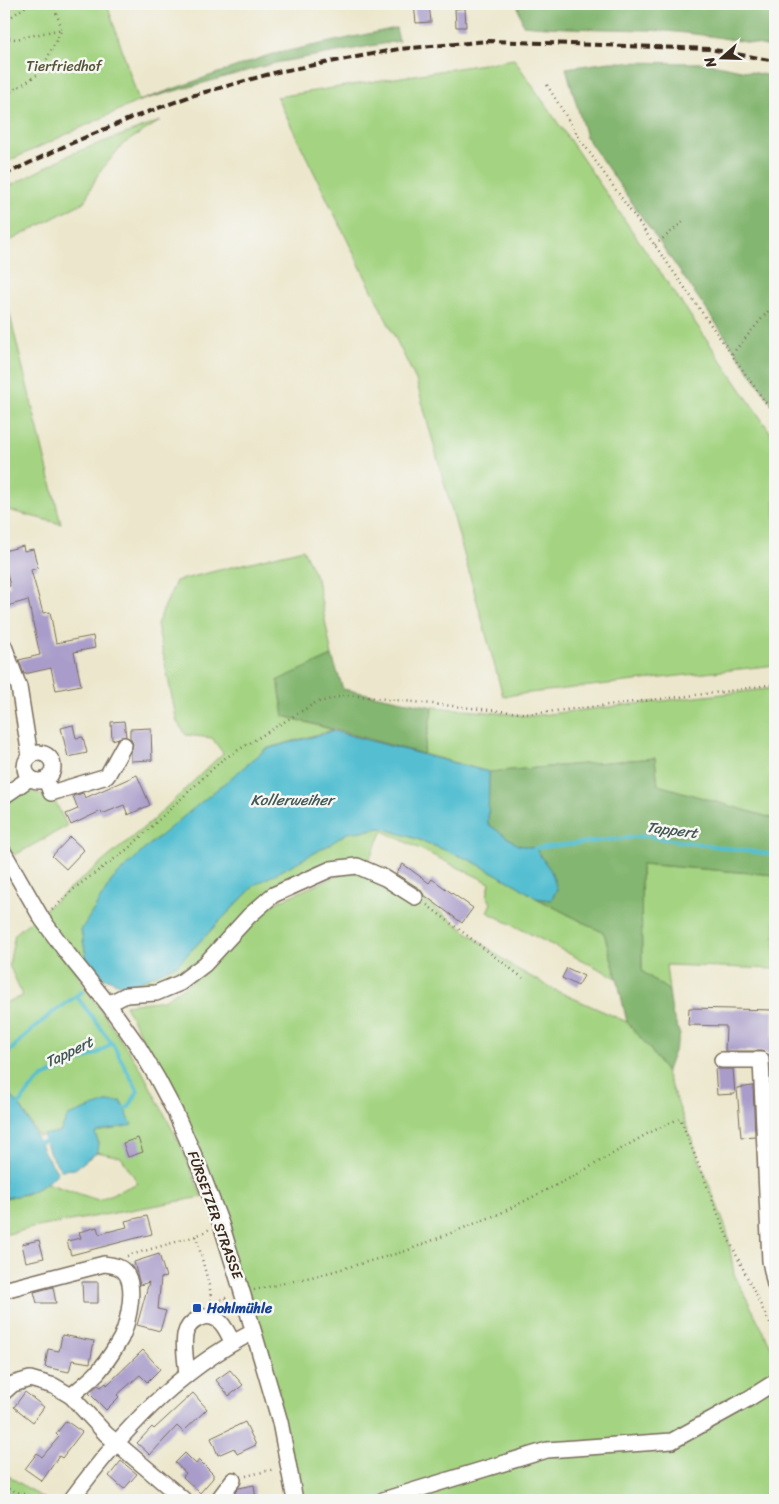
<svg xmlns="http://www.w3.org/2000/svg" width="779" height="1504" viewBox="0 0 779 1504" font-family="Sriracha,sans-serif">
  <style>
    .green { fill: #a4d482; stroke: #707f50 }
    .forest { fill: #83b670; stroke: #5f7047 }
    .water { fill: #55bfd1; stroke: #487478 }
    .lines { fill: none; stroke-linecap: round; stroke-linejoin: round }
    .stream { stroke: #55bfd1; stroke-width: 4 }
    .building { fill: #a99cca }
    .minor-casing { stroke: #796c5b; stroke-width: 18 }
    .path { stroke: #796c5b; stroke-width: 2.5; stroke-dasharray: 1 4; stroke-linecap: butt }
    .minor { stroke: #fff; stroke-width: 15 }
    .rail { stroke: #3b2a1e; stroke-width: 4; stroke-dasharray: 8 4; stroke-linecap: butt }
    .transit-dot { fill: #1a4fb4; stroke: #f6f6f2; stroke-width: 2 }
    .labels { text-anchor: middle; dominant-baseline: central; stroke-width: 5; stroke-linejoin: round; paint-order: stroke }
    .park-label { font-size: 14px; fill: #555437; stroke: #f6f6f2 }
    .street-label { font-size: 14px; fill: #3b2a1e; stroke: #f6f6f2 }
    .transit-label { font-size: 14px; font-weight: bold; fill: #164399; stroke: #f6f6f2; text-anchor: start }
    .water-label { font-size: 15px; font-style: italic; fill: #435754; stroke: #f6f6f2 }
  </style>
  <rect width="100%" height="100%" fill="#f6f6f2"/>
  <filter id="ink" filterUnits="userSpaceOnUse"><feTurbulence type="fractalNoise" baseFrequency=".02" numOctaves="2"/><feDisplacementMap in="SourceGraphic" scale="10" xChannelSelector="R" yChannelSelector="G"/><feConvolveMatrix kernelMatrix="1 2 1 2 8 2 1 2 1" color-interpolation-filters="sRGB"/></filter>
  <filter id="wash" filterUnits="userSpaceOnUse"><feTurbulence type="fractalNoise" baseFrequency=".0096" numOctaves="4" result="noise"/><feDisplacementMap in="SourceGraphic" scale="20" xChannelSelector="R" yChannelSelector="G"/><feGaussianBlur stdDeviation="1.12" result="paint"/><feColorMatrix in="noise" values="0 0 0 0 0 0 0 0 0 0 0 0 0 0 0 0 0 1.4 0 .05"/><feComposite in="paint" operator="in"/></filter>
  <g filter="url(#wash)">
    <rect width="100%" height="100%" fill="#ece7cc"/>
    <g class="green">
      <polygon points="4,4 107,4 139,101 4,163"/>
      <polygon points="514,59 775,439 775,665 503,696 416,380 277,97"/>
      <polygon points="160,121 123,144 98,174 84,202 4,244 4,189 71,154"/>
      <polygon points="4,291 61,524 4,509"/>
      <polygon points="303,549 317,579 332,656 278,681 284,716 333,730 265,749 81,930 87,961 80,980 142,1071 181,1146 202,1197 32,1228 4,1235 4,1198 27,1194 46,1183 98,1200 138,1183 121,1157 97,1152 98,1141 95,1134 99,1131 116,1129 60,1133 38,1136 23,1110 4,1087 4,1003 23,996 9,965 15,934 153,820 223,753 212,738 186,735 177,722 157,624 176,581"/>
      <polygon points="775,688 775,819 658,785 655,758 489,772 423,754 433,707 531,716"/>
      <polygon points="28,787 36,793 53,797 67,826 15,855 4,843 4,806"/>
      <polygon points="382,828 417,839 470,860 518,886 536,898 604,933 617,978 487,912 491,903 487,896 490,883 383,831 368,862 395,878 515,968 557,991 627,1022 650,1049 666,1073 727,1231 734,1274 775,1354 775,1500 300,1500 182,1115 125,1005 164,1000 191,982 274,903 366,863 353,859 316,866 269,893 200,962 176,980 153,989 127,987 178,964 255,885 347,833"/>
      <polygon points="641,864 775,875 775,969 666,965 669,991 642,971"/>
      <polygon points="4,1473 46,1500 4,1500"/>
    </g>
    <g class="forest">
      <path d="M 517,4 L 775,4 L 775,48 C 739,40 702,34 665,31 C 618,28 570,30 523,25 Z"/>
      <polygon points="396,28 399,41 275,63 139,101 269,55"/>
      <polygon points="610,62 707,63 775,77 775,408 586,137 566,68"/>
      <polygon points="332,656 343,689 433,707 423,754 284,716 278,680"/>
      <polygon points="655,758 658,785 775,819 775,875 641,864 642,971 669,991 672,1013 680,1035 666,1073 650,1049 627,1022 617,978 604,933 536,898 551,900 557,889 551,871 535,848 518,845 488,824 489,772"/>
    </g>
    <g class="water">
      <polygon points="333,731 489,772 488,824 518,845 535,848 551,871 557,889 551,900 536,898 518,886 470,860 417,839 382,828 347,833 329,845 255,885 178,964 127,987 98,975 87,961 81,930 112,880 149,845 266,749"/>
      <path d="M 4,1086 L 23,1110 L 45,1154 L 58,1173 C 38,1191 29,1194 4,1198 Z"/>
      <path d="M 121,1101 L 132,1125 C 122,1128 101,1129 95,1134 L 98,1141 L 97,1152 L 75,1169 L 61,1170 L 50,1154 L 43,1135 L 60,1132 L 68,1116 L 106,1102 Z"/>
    </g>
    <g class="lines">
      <g class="stream">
        <polyline points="535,848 644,836 775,855"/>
        <polyline points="97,978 98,975"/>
        <polyline points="112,1043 138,1091 129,1107 124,1109"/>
        <polyline points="4,1057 27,1034 52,1013 82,992"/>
        <polyline points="19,1104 34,1085 43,1077 98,1053 112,1043 77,997"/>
        <polyline points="40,1142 45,1141"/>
      </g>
    </g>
    <g id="blocks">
      <g class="building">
        <polygon points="414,4 429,4 431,22 416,23"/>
        <polygon points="465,8 466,27 456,27 455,9"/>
        <polygon points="23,546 24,551 33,549 38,568 31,570 43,613 50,612 56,643 93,636 95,648 74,652 81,685 56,690 51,668 24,674 19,660 40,655 28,600 4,607 4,588 10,586 4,561 4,551"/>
        <polygon points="124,721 126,736 112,740 111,722"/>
        <polygon points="73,725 76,738 83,737 87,753 68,757 61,728"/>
        <polygon points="151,728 152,760 131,761 131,752 133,744 130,738 130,729"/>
        <polygon points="137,775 150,805 128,815 124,805 102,814 101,811 71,825 66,814 78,809 73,796 83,793 85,798"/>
        <polygon points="70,837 84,850 66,869 52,856"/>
        <polygon points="403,864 429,883 432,879 473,908 462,923 424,895 420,889 396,874"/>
        <polygon points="567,968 584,976 578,986 562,978"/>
        <polygon points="689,1008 773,1010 772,1056 761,1051 725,1051 726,1026 688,1025"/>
        <polygon points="715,1069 733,1069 735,1094 717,1095"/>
        <polygon points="753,1086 755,1136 741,1137 737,1088"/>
        <polygon points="138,1138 143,1152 128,1157 123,1143"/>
        <polygon points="147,1216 152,1234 71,1255 67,1241 81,1238 79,1232 97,1227 99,1234 127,1227 125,1221"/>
        <polygon points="39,1240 44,1258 26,1262 22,1244"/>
        <polygon points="159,1254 166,1277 161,1278 158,1309 166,1311 160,1331 137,1325 149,1282 140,1285 134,1262"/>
        <polygon points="82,1282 98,1282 98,1303 83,1303"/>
        <polygon points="53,1287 56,1303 37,1303 34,1292"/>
        <polygon points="62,1335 94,1341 90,1363 72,1360 69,1372 45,1367 48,1349 59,1351"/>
        <polygon points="143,1350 160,1369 147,1382 140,1375 117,1395 119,1397 106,1410 89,1393 98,1385 101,1387 106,1383 107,1385"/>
        <polygon points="230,1370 243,1385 229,1396 216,1380"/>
        <polygon points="25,1392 44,1407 33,1422 14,1407"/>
        <polygon points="193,1393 207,1409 183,1432 177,1426 150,1455 137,1443 152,1427 154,1429"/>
        <polygon points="66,1421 82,1432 62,1458 59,1456 42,1481 25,1469 37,1453 42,1457 59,1437 56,1434"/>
        <polygon points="245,1422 256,1445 237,1454 234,1448 218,1455 211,1438"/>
        <polygon points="185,1453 196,1464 199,1460 213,1474 213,1478 200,1493 183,1477 186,1473 175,1463"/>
        <polygon points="121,1461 137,1474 124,1489 109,1476"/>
        <polygon points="254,1485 256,1500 239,1500 235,1492 239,1488"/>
      </g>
    </g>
  </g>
  <g filter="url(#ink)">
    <use href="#blocks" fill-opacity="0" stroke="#796c5b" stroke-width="1"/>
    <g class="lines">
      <defs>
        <g id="minor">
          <polyline points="4,646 19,687 30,756"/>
          <circle cx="39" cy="767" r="14"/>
          <polyline points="46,780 51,793 107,776 124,745"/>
          <polyline points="4,796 30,778"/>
          <polyline points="4,853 42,919 67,953 108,1004 138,1046 157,1078 175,1112 200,1169 221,1224 242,1292 280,1422 295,1500"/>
          <polyline points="108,1004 126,995 156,993 180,983 205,964 249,916 273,895 331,869 357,866 385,878 415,897"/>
          <polyline points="722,1060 761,1060 770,1261 775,1285"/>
          <path d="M 4,1290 L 104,1264 C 112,1265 122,1266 127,1275 C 136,1291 127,1331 117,1345 C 111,1355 104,1365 97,1373 C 89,1381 79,1389 71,1396"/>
          <path d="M 187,1374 C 186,1363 183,1346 185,1335 C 188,1321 206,1311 218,1320 C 225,1325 229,1336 233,1343"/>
          <polyline points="4,1392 13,1384 30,1379 54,1386 71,1396 106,1434 184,1500"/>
          <path d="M 71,1500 C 121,1432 177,1371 253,1332"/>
          <polyline points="218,1500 233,1480"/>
          <polyline points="383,1500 547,1450 672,1441 748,1399 775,1382"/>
        </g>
      </defs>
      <use href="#minor" class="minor-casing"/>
      <g class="path">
        <polyline points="4,22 29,4"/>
        <polyline points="4,38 16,39 62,29"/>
        <polyline points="4,81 9,93 40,73 62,29 53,4"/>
        <polyline points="547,85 580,139 775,416"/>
        <polyline points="655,245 683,222"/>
        <polyline points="732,354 775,303"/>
        <polyline points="427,905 523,978"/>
        <polyline points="52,910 76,887 129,848 222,760 315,703 347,695 529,714 722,692 775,684"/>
        <polyline points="196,1236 210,1289 211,1303"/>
        <polyline points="127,1256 196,1236 210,1229"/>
        <polyline points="254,1290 320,1275 406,1251 501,1213 576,1175 647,1134 680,1118 726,1234 775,1334"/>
        <polyline points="211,1303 229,1297"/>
        <polyline points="246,1476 275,1469"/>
        <path d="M 4,1487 C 14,1492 27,1493 35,1500"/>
      </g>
      <use href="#minor" class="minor"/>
      <polyline class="rail" points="4,175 67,145 129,119 191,96 277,72 399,49 489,41 709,49 775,61"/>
    </g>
  </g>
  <rect class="transit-dot" x="192" y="1303" width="10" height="10" rx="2.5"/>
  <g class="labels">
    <g class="park-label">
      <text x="64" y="66">Tierfriedhof</text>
    </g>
    <g class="street-label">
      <text transform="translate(215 1215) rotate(70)">FÜRSETZER STRASSE</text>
    </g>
    <g class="transit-label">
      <text x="207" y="1308">Hohlmühle</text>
    </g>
    <g class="water-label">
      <text x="292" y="800">Kollerweiher</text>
      <text transform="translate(672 830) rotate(7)">Tappert</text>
      <text transform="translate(69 1052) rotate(-26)">Tappert</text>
    </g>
  </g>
  <rect width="779" height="1504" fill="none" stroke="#f6f6f2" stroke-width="20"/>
  <g transform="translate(722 58) rotate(250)" stroke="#f6f6f2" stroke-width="4" paint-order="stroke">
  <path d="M0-4L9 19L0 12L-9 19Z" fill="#3b2a1e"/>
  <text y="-8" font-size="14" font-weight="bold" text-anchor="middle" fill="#3b2a1e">N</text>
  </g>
</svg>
